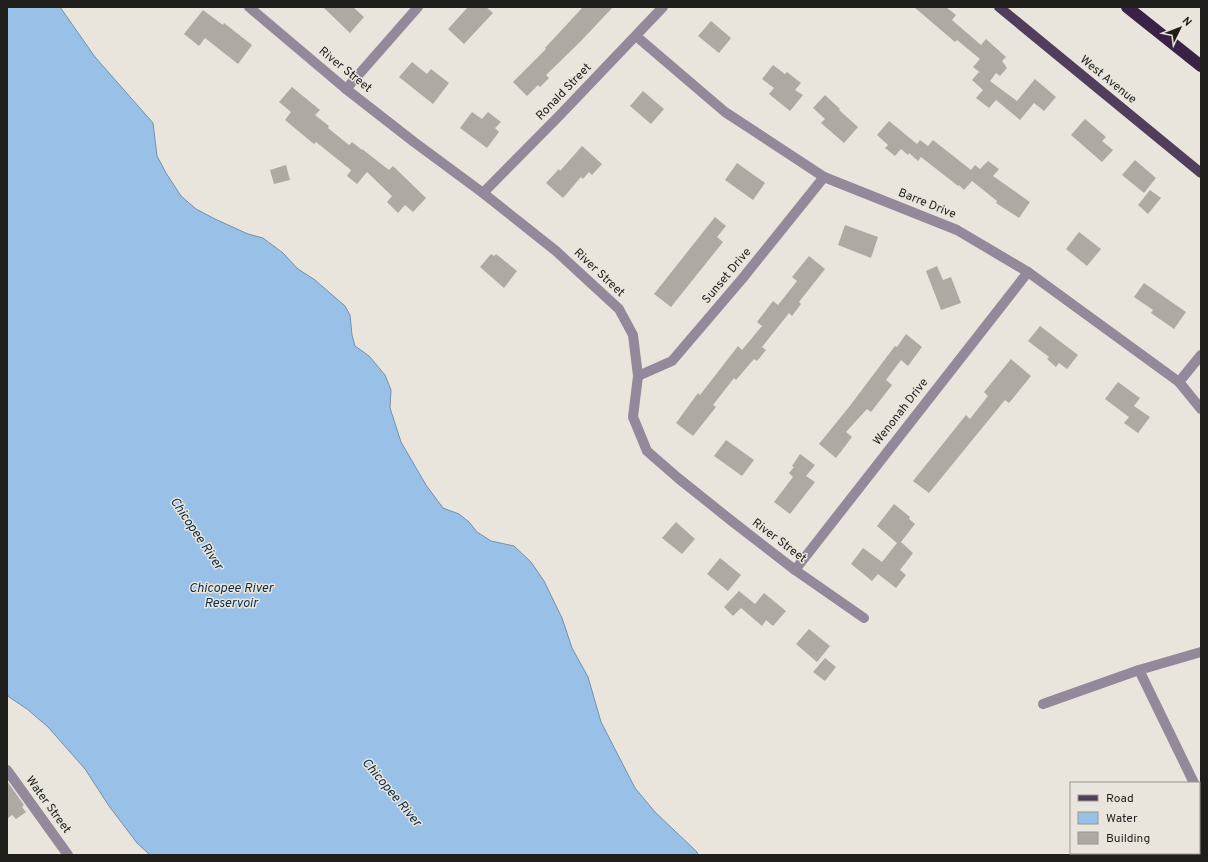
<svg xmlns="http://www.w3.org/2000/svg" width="1208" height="862" viewBox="0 0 1208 862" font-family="Overpass,sans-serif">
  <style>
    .water { fill: #99c1e7; stroke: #7490aa }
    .building { fill: #aeaaa3 }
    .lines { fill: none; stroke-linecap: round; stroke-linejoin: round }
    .minor { stroke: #94889b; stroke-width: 10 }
    .major { stroke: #513d5c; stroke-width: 10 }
    .highway { stroke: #3a2246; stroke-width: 12 }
    .labels { text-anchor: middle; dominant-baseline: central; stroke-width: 3; stroke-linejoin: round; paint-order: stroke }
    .street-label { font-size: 12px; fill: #1f1e1b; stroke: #e9e5dd }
    .water-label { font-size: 13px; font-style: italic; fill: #0c2b45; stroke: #e9e5dd }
  </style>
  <rect width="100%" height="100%" fill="#e9e5dd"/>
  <polygon class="water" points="7,7 60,7 95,57 153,123 157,156 166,173 181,196 196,209 215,219 248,234 263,238 283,253 298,269 315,280 345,306 350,315 352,335 355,346 369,356 385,375 391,390 390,408 401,442 426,485 443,508 459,514 469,522 477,532 491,541 514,546 531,562 544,581 562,618 572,648 588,677 601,722 635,788 655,812 697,852 698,855 150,855 137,843 109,806 85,769 48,727 27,709 9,697 7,694"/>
  <g class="building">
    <polygon points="323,7 353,7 364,17 350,33"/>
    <polygon points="468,7 486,7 493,13 464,44 448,29"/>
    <polygon points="583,7 613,7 580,42 546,75 549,78 540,87 538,85 527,96 513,82 546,49 545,48"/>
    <polygon points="914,7 946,7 956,15 952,20 981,45 986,39 1006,57 1002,61 1007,68 1000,76 996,73 990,81 1017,101 1035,79 1056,97 1044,111 1034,103 1020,120 996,100 989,108 976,98 983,90 972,80 979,72 982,74 973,67 980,59 957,40 955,42"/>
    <polygon points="203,10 223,25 224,23 252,45 238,64 205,38 199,46 184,34"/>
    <polygon points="711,21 731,38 719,53 698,36"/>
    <polygon points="412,62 427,74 431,69 449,83 433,104 399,77"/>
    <polygon points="773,65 785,74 787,72 801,83 795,90 803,95 790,111 769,94 774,88 762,79"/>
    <polygon points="292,87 320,110 315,115 329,126 328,128 349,145 352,142 362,150 362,149 389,170 393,166 426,198 413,212 405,205 398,213 387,202 392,196 367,172 357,184 347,176 351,170 316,142 314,144 285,120 291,112 279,102"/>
    <polygon points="643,91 664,109 651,124 630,106"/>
    <polygon points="825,95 840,109 839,110 858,127 844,143 821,123 825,119 813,108"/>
    <polygon points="472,112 482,119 488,112 501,122 495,128 499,132 487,148 460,128"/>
    <polygon points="1085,119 1106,137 1102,141 1113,150 1102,162 1071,135"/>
    <polygon points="889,121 917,144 920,140 928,146 933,140 971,170 975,165 980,169 988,161 999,169 993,176 1030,202 1019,218 996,203 997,201 972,181 964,190 959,185 958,186 921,157 918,161 909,153 908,155 901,149 895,156 885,148 888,145 877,135"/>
    <polygon points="582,146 602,164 592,175 589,172 583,179 581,177 563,198 546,183 559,169 560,171"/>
    <polygon points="1135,160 1156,178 1144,193 1122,175"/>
    <polygon points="737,163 765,183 753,200 725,180"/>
    <polygon points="286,165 290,180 274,184 270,170"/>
    <polygon points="1150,190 1161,198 1148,214 1138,205"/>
    <polygon points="715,217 726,226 717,237 723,242 671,307 654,294"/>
    <polygon points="845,225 878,237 871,258 838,245"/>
    <polygon points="1079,232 1101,249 1087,266 1066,249"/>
    <polygon points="491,254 494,256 496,254 517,271 504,288 480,267"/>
    <polygon points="809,256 825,269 799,302 801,304 792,316 789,313 762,347 766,350 757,361 754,359 736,380 734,378 713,405 716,407 693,436 676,423 698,393 700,395 738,346 742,350 762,326 757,322 773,301 778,305 797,281 792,277"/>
    <polygon points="937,266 943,280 951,277 961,303 941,310 926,271"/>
    <polygon points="1144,283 1186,312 1174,329 1151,313 1153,310 1134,297"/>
    <polygon points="1040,326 1078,355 1067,369 1059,363 1056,367 1047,359 1049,357 1028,341"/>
    <polygon points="906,334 922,347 908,366 901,360 886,380 892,385 871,412 867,409 846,432 852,437 836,458 819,444 849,407 895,346 897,347"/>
    <polygon points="1011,359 1031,376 1009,403 1005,400 929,493 913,481 966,415 970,419 988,396 984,392"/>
    <polygon points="1118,382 1140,398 1134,406 1150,417 1138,433 1124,423 1129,417 1105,399"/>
    <polygon points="726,440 754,460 742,476 714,456"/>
    <polygon points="800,454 815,465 806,476 815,482 790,514 774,502 793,477 789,473 794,467 792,466"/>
    <polygon points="894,504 910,517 909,519 915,524 901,542 913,553 900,570 906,575 896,588 878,574 872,581 851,564 863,548 882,562 897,543 877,526"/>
    <polygon points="676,522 695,539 682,554 662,538"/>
    <polygon points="720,558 741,575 728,591 707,574"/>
    <polygon points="739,591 755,604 764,593 786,611 773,626 766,620 762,626 741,608 733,616 724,607"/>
    <polygon points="809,629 830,646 817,662 796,644"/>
    <polygon points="825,658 836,667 825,681 813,672"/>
    <polygon points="7,781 24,805 22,807 26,812 16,819 12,815 7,819"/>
  </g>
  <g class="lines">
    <g class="minor">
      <polyline points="249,7 346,89 414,142 483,193 556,251 619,309 633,335 638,376 633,417 647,451 678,478 733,522 795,570 864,618"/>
      <polyline points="636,36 725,112 824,177 957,230 1028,272 1179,382 1201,409"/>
      <polyline points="346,89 418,7"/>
      <polyline points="483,193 560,115 663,7"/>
      <polyline points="638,376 672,361 742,279 824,177"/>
      <polyline points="1179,382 1201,355"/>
      <polyline points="795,570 1028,272"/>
      <polyline points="1139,670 1194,783"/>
      <polyline points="1043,704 1139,670 1201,652"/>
      <polyline points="7,770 68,855"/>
    </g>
    <polyline class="major" points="999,7 1201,173"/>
    <polyline class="highway" points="1127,7 1201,66"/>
  </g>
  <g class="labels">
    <g class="street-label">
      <text transform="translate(345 70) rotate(39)">River Street</text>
      <text transform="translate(1108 80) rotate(39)">West Avenue</text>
      <text transform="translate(564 92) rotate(-46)">Ronald Street</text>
      <text transform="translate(927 204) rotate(22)">Barre Drive</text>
      <text transform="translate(599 273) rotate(43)">River Street</text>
      <text transform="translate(727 276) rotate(-50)">Sunset Drive</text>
      <text transform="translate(901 412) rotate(-52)">Wenonah Drive</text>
      <text transform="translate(779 541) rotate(37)">River Street</text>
      <text transform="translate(48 805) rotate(54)">Water Street</text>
    </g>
    <g class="water-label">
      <text transform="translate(196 534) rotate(56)">Chicopee River</text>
      <text x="231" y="589">Chicopee River<tspan x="231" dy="15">Reservoir</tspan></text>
      <text transform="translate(391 793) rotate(50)">Chicopee River</text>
    </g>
  </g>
  <rect width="1208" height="862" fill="none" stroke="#1f1e1b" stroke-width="16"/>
  <rect x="1070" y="782" width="130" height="72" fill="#e9e5dd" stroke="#98958f"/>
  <rect x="1078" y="795" width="20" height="6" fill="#513d5c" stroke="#98958f"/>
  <text x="1106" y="802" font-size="12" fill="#1f1e1b">Road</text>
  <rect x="1078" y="812" width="20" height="12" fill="#99c1e7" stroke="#98958f"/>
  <text x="1106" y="822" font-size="12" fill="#1f1e1b">Water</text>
  <rect x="1078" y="832" width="20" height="12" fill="#aeaaa3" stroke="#98958f"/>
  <text x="1106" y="842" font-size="12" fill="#1f1e1b">Building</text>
  <g transform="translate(1180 28) rotate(47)" stroke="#e9e5dd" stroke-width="3" paint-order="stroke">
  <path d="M0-3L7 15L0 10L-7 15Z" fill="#1f1e1b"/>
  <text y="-6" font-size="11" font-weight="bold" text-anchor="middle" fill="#1f1e1b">N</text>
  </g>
</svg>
